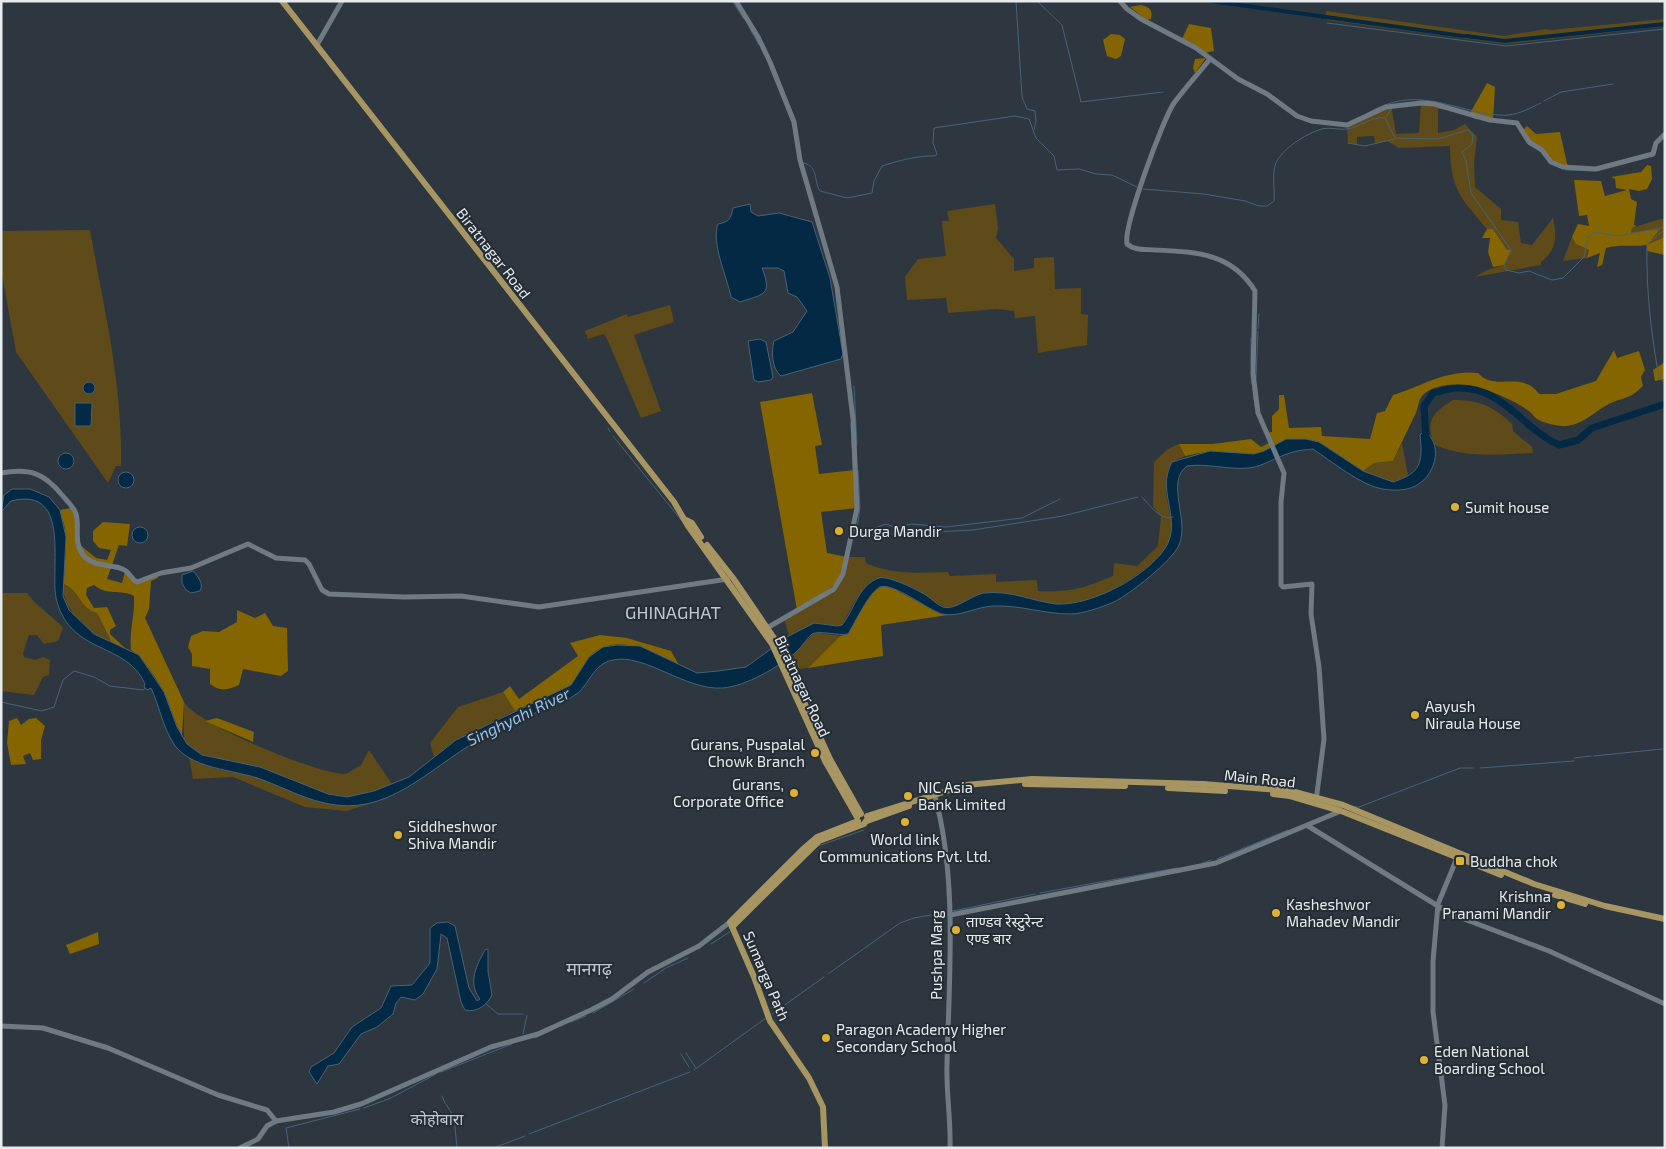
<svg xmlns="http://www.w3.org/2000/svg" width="1666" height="1149" viewBox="0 0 1666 1149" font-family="'Exo 2','Noto Sans Devanagari',sans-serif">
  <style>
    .green { fill: #5e4b19 }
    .forest { fill: #846500 }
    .water { fill: #032944; stroke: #476378 }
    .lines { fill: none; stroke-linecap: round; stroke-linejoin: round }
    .stream { stroke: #476378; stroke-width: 1 }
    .canal { stroke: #032944; stroke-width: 4 }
    .river { stroke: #032944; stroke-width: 7 }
    .minor { stroke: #707a83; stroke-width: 5 }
    .major { stroke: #a79562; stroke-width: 6 }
    .poi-dot { fill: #dfb133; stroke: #252d35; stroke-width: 2 }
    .labels { text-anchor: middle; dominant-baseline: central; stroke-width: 4; stroke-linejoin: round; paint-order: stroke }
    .street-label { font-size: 15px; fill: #e6ebf0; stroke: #252d35 }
    .poi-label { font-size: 15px; fill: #e6ebf0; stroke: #252d35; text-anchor: start }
    .water-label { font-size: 16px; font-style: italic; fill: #93c6f2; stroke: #252d35 }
    .neighbourhood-label { font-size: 16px; fill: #bdc8d2; stroke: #252d35 }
    .quarter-label { font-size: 18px; fill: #bdc8d2; stroke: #252d35 }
  </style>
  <rect width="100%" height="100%" fill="#2e373f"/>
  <g class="green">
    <polygon points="1326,11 1504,36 1546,29 1550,30 1665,19 1665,26 1506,44 1327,20"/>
    <path d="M 1421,103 L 1445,109 L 1438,109 L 1438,133 L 1454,130 L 1465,124 L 1477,137 L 1474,164 L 1475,187 L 1501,209 L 1501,220 L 1518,222 L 1521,243 L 1532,245 L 1553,218 C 1557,236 1557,250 1541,262 L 1541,265 L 1475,277 L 1487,270 L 1504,265 L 1510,250 L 1507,250 L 1493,229 L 1487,229 C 1461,198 1450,189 1450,146 L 1399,148 L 1387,141 L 1375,144 L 1374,136 L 1357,137 L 1357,145 L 1348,143 L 1347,125 L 1391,106 L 1396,134 L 1419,133 Z"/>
    <polygon points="995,204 998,228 996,238 1014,259 1014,271 1034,268 1034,258 1054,257 1055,289 1081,288 1081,314 1088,315 1087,345 1038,353 1035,316 1015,318 1014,311 997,309 948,313 946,298 907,300 905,277 918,259 946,256 942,224 942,221 949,221 947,211"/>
    <polygon points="1660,219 1665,219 1665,237 1647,244 1660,229 1631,234 1632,228"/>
    <path d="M 90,230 C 104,309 123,386 121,466 L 116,466 L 108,483 L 16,352 L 1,269 L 1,231 Z"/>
    <polygon points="1572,237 1576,244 1589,250 1587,258 1563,261"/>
    <polygon points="670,305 674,322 634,335 661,411 641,418 607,339 604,334 588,339 585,331 627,314 628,317"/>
    <path d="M 1453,400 C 1478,399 1495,407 1512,424 L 1513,431 L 1532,447 L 1533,453 C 1498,454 1468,459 1435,445 C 1424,422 1433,412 1453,400 Z"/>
    <polygon points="1402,443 1408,476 1393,482 1363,471 1374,463 1393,461"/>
    <path d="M 1179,444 L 1185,456 L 1172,462 C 1170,471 1166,482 1166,492 C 1167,509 1176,523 1170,540 C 1160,567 1098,602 1071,604 C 1043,607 1016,592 988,593 C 973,593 961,608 946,607 C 939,606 920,591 910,587 C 898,583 881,585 868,585 L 856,599 L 842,625 C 835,627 830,624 823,624 C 811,624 799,630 789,636 L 784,618 L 834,589 L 847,557 L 865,557 L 866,563 C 892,575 920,573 948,572 L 950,576 L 996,574 L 996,582 L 1037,580 L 1038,591 C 1071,592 1082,589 1113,576 L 1114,563 L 1137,566 L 1158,546 L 1161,516 L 1153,507 L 1154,462 L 1168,449 Z"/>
    <path d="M 63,584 C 79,589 81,609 97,613 L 112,643 C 88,633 63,612 63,584 Z"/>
    <path d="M 1,593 L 27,593 C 37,607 52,615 63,628 L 58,641 L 44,644 L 37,635 L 29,635 L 23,653 L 24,657 L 35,660 L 43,657 L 50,660 L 49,675 L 43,677 L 34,695 L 1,691 Z"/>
    <polygon points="818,633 840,636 808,668 799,669 793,655 813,634"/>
    <polygon points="503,692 515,711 456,740 434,757 430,743 458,707"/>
    <path d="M 184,702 C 196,724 319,775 346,774 L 361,765 L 369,750 L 392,784 L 374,791 L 348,797 L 328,794 L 260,767 L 202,755 L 184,742 Z"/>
    <polygon points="189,757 216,769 237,771 264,780 307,798 354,805 389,798 346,811 305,807 233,777 193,779"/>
  </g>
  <g class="forest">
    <path d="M 1141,5 C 1150,8 1153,9 1151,19 L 1146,20 L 1130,7 Z"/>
    <polygon points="1189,24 1211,28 1214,51 1205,53 1182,39"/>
    <polygon points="1111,34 1120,35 1125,39 1121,56 1116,59 1107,56 1103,40"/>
    <polygon points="1206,58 1195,73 1193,68 1195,59"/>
    <polygon points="1487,83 1495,87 1493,120 1469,115"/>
    <path d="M 1527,126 L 1536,134 L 1560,132 L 1568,168 C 1550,161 1532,147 1522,131 Z"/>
    <path d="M 1647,165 L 1651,166 L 1652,179 L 1647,189 L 1639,191 L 1629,189 L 1631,199 L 1637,202 L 1634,225 L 1637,226 L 1632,228 L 1631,233 L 1660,229 L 1648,244 L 1665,237 L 1665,255 L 1647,251 L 1647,245 C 1633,247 1620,244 1606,248 L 1602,265 L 1597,267 L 1600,253 L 1587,258 L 1589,250 L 1576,244 L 1572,237 L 1578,224 L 1589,226 L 1587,215 L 1579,216 L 1574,180 L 1601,181 L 1605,196 L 1627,190 L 1616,188 L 1615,179 L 1611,177 L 1641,172 Z"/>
    <polygon points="1487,229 1493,229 1507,250 1511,250 1504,265 1493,267 1488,252 1490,238 1482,238"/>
    <path d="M 1614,350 L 1617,358 L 1639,351 L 1645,370 L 1641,377 L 1643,386 C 1628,401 1624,396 1607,405 C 1595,412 1581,425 1567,426 C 1560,427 1543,423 1537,419 C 1534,417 1532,413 1529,411 C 1505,394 1453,373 1425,393 C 1417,399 1419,409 1414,417 C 1407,431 1400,446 1393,461 L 1374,463 L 1363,471 L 1319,442 L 1286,439 L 1264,451 L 1254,454 L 1210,451 L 1185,456 L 1179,444 L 1213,444 L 1251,439 L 1261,447 L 1271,442 L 1266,433 L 1272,432 L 1272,416 L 1279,409 L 1279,395 L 1284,395 L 1289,428 L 1321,427 L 1322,436 L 1370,439 L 1377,413 L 1385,411 L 1393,395 C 1422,386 1447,369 1478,373 C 1494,392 1523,370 1539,394 L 1556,394 L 1596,381 Z"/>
    <polygon points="1665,362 1665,379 1655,381 1653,370"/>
    <polygon points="812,393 822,445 815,446 819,474 855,470 857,508 821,512 827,553 847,557 838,583 797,610 760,402"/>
    <path d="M 76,507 L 80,545 L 96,558 L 107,560 L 111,550 L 99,548 L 93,541 L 93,531 L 103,522 L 130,524 L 127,546 L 119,545 L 107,579 L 122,583 L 125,572 L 135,583 L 157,576 L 158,578 L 151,581 L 149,609 L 145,618 L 184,702 L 182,735 C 176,725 174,717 170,707 C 165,690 145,659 131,650 C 129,632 135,615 134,596 C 122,589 106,596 94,585 L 87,588 L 86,595 L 94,608 L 107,607 L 116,626 L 110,630 L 110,634 L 126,649 L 112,643 L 97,613 C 80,609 79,589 63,584 L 66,549 L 65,528 L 60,510 Z"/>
    <path d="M 884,586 L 894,589 L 941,614 L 948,615 L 881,625 L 883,656 L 808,668 L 840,636 L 848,634 C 857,620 868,590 884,586 Z"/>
    <path d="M 237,610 L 255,618 L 265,613 L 273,626 L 287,628 L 288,671 L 281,676 L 243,669 L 239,685 C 227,690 221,692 210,684 L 210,669 L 192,666 L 192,654 L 188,647 L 191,636 L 203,631 L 219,632 L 237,622 Z"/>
    <path d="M 600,635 L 627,638 L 671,651 L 679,665 C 651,652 617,631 590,656 C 582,664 579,678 571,685 C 559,694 530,703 515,711 L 503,692 L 510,686 L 519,699 L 578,656 L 570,643 Z"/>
    <polygon points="17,718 21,725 29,719 36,718 45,726 41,740 41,759 33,760 30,753 23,756 26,764 11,765 7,743 9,721"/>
    <polygon points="217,718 254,732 253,742 205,721"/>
    <polygon points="98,932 99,944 70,954 66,945"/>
  </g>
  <g class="water">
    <path d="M 750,204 L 751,212 L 758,216 L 779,213 L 812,222 L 830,278 L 843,354 L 841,359 L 781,376 C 772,369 771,352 774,341 L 793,332 L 807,311 L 797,297 L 788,293 L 784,271 L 778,268 L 762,268 C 773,296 763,294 740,302 L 731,297 C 727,277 711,243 718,224 C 729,222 731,219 733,208 Z"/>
    <polygon points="760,339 766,342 773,377 771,380 758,382 754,380 748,341"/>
    <circle cx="89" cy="388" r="6"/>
    <polygon points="75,403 92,403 91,426 75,426"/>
    <path d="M 1424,431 C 1443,443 1436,472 1420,483 C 1410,491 1395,491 1383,489 C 1362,486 1331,461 1313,449 C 1306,450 1297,450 1290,453 C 1276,457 1264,466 1249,468 C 1227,470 1208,463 1187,466 C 1165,482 1190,520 1179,545 C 1172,561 1130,594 1114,602 C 1102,607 1083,614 1070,614 C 1045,614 1020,605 994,606 C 978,606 958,618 942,614 C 928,610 893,582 880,587 C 869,592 855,623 848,634 C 839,636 819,630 812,634 C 806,639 802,647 796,652 C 779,667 746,686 723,688 C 686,691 645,653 613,660 C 592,664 590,685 575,695 C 569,700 560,702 553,705 C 531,715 507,725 486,736 C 438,760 395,813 336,805 C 310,802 287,789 263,780 C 235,769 188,770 172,741 C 162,724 159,705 151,688 L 147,690 L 144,687 L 145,684 C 127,642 72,655 57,602 C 48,572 74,485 11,501 L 1,512 L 4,495 L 12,489 L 30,489 L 49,497 L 60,510 L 66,537 L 63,596 L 69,610 L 94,634 L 139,655 L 164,692 L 177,727 L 187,744 L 202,755 L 260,767 L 328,794 L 347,797 L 374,791 L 409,777 L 456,740 L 571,685 L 589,657 L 603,647 L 617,645 L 640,646 L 697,673 L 718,671 L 746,667 L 789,636 L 814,623 L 837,626 L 842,625 C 854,611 858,585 879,578 C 887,575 919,590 927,596 C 932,599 937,605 943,607 C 956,611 972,594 985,593 C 1010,590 1032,601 1056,604 C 1089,606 1139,580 1160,555 C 1188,524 1154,494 1172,462 L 1210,451 L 1254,454 L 1264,451 L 1286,439 L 1306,439 L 1319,442 L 1363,471 L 1393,482 C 1421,473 1423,463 1420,435 Z"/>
    <circle cx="66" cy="461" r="8"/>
    <circle cx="126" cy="480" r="8"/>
    <circle cx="140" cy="535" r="8"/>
    <path d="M 193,571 C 198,577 204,583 200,591 L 191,593 L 186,590 L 182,583 L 182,575 Z"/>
    <path d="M 448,922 L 455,926 L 469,988 L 477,1001 L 480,999 C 467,982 477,965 485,950 L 488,949 L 488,971 L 492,995 C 487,1005 477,1013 465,1010 L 461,1002 L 447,938 L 441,934 L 437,969 L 423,994 L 415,1000 L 401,997 L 396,1003 L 393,1014 L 377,1027 L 361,1034 L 339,1064 L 328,1066 L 317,1084 L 309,1072 L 311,1067 L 334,1053 L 352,1027 L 381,1008 L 391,986 L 412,985 L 430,963 L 430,928 L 437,923 Z"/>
  </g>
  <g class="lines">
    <g class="stream">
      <polyline points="732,1 744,19"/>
      <polyline points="1016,1 1022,97 1027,109 1035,111 1036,121 1034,130"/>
      <polyline points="1037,1 1062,25 1081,102 1163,92"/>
      <polyline points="1327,23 1506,46 1665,29"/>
      <polyline points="749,27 759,45"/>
      <polyline points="1544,101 1561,92 1613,84"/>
      <path d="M 1366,114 C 1407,90 1432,101 1474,111 C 1485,113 1497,116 1508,115 C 1520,114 1530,108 1541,103"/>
      <polyline points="1469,116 1477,119"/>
      <polyline points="1386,117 1392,108"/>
      <polyline points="1348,143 1365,146 1394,139"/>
      <path d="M 804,163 C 819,167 813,180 820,191 L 847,198 L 872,193 L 874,181 L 882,166 C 897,161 920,155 935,156 L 937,154 L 933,143 L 934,128 L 1015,116 L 1029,119 L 1036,138 L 1054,156 L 1057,170 L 1079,169 L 1096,174 L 1112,175 L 1139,188"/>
      <polyline points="1566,170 1594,171"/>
      <path d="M 1143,189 L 1204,194 L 1245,201 L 1259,206 L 1267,206 L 1274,201 C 1275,189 1272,178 1275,166 C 1279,150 1307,133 1322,129 C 1330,127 1338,130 1346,129 C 1360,128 1370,116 1385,118 L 1395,138 L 1438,139 L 1468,130 L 1473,135 L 1472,144 L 1462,152 L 1466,161 L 1471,193 L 1511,250 L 1504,265 L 1506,270 L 1519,273 L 1529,271 L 1552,280 L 1563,278 L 1584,257 L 1588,237 L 1595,232 L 1618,236 L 1665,227"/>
      <path d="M 1665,230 L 1647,244 C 1646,291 1651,332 1659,378 L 1665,383"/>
      <polyline points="1258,329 1259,314"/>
      <polyline points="1251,364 1251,338"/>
      <polyline points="1251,376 1255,406"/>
      <polyline points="1256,378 1258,331"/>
      <polyline points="854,386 857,445"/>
      <polyline points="851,424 854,485"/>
      <polyline points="608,428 610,432"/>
      <polyline points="613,436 682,521"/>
      <polyline points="858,471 860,507 857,529 872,529 886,524 894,527 912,524 946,527 1022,518 1060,499"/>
      <path d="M 1142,497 C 1150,505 1160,521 1173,517"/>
      <polyline points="856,536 973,530 1063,516 1138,497"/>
      <polyline points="1,702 42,711 54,707 63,680 74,671 94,677 110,686 143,690 146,688"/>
      <polyline points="1664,749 1665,749"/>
      <polyline points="1594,756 1662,749"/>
      <polyline points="1574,758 1591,756"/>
      <polyline points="1480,768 1574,761"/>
      <polyline points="1354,807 1359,807 1460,768 1473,768"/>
      <polyline points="818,846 864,830"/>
      <polyline points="1217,859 1288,830"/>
      <polyline points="1203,863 1211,860"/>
      <polyline points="1040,893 1177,868"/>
      <polyline points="953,911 1035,894"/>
      <polyline points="711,944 731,931"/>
      <polyline points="828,974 900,923 914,918 947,912"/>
      <polyline points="644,983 666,968 688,958"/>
      <polyline points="486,1004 498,1014 523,1014"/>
      <polyline points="593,1013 634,989"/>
      <polyline points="772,1014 824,977"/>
      <polyline points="571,1022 586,1016"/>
      <polyline points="523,1034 527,1015"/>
      <polyline points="535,1038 552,1030"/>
      <polyline points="686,1053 696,1068"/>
      <polyline points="681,1054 689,1067"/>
      <polyline points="694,1070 766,1018"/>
      <polyline points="441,1072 512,1044"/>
      <polyline points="442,1096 445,1103"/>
      <polyline points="446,1104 454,1117 457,1148"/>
      <polyline points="364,1108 391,1098 436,1074"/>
      <polyline points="529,1134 690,1072"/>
      <polyline points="496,1147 525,1136"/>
      <polyline points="289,1148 286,1128 360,1109"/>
    </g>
    <g class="canal">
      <polyline points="1211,1 1463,36"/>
      <polyline points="1466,36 1505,41 1665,24"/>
    </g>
    <path class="river" d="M 1426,439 L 1424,406 L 1433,393 C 1440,392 1449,388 1456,388 C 1503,386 1520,427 1559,445 L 1578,440 L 1592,428 L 1665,404"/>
    <g class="minor">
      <polyline points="736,1 758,37 770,62 794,122 800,160 837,287 853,419 857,508 843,574 834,589 767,628"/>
      <polyline points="1120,1 1127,9 1141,19 1196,48 1238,79 1267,94 1297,116 1311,121 1347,125 1386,107 1421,103 1434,104 1490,120 1517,123 1529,142 1542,150 1551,162 1563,167 1596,169 1653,154 1656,143 1665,134"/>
      <polyline points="317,45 342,1"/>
      <path d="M 1210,59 C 1198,74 1185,88 1174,103 C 1163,119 1123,227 1127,244 C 1135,251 1146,249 1156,250 C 1196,252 1232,253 1255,291 L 1253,373 L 1258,413 L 1284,473 L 1281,502 L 1281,585 L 1283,587 L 1312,584 L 1311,614 L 1319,667 L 1324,739 L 1316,801"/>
      <path d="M 1,473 C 30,468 44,473 62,495 C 67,501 73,506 76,514 C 80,528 73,541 83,555 C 95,569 115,563 126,571 C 131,575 131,579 137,582 L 161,573 L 191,568 L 248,544 L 276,558 L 305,560 L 309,564 L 322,590 L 329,594 L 404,597 L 461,596 L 539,607 L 728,579"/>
      <path d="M 934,793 C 958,876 949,978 947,1064 C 946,1092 951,1120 950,1148"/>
      <polyline points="1308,826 1451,914 1549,951 1665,1004"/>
      <polyline points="950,915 1216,863 1341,811"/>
      <polyline points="1,1026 43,1028 108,1048 218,1095 267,1110 276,1121"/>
      <polyline points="240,1148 258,1139 267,1126 276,1121 334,1112 361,1104 491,1047 538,1034 591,1010 612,999 648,972 699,946 730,922"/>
      <polyline points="1442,1148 1445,1105 1433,1012 1433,961 1438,904 1457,858"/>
    </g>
    <g class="major">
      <polyline points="282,1 674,502 688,526 772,644 825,761 857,817"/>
      <polyline points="686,520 692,523 701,537"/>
      <polyline points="707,545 733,578 776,641 830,759 861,814"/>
      <polyline points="1025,784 1125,786"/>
      <polyline points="1168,788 1225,791"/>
      <polyline points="1273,794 1290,796 1341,811 1501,875"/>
      <polyline points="867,816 966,785 1032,779 1203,784 1291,791 1343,805 1534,884 1605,906 1665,919"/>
      <polyline points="867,821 909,806"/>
      <polyline points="1555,895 1585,904"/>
      <polyline points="732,927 819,841 864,824 868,818"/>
      <polyline points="825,1148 823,1107 809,1078 770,1021 754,977 730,922 802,850 817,837 858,821"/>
    </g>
  </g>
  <g class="poi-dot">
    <circle cx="1455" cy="507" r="5"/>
    <circle cx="839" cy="531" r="5"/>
    <circle cx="1415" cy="715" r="5"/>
    <circle cx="815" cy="753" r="5"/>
    <circle cx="794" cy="793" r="5"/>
    <circle cx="908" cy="796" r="5"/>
    <circle cx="905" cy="822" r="5"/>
    <circle cx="398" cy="835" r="5"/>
    <rect x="1455" y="856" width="10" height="10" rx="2.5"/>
    <circle cx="1561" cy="905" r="5"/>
    <circle cx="1276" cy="913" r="5"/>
    <circle cx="956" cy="930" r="5"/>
    <circle cx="826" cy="1038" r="5"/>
    <circle cx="1424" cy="1060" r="5"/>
  </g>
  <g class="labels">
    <g class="street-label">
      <text transform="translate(494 253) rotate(52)">Biratnagar Road</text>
      <text transform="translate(803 686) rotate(65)">Biratnagar Road</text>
      <text transform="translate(1260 778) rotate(6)">Main Road</text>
      <text transform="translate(936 955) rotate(-90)">Pushpa Marg</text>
      <text transform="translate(767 976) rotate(67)">Sumarga Path</text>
    </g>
    <g class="poi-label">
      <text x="1465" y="507">Sumit house</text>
      <text x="849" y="531">Durga Mandir</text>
      <text x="1425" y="706">Aayush<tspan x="1425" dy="17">Niraula House</tspan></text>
      <text x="805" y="744" text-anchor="end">Gurans, Puspalal<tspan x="805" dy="17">Chowk Branch</tspan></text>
      <text x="784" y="784" text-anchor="end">Gurans,<tspan x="784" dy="17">Corporate Office</tspan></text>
      <text x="918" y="787">NIC Asia<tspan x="918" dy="17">Bank Limited</tspan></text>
      <text x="408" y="826">Siddheshwor<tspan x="408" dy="17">Shiva Mandir</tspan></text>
      <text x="905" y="839" text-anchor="middle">World link<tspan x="905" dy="17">Communications Pvt. Ltd.</tspan></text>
      <text x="1470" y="861">Buddha chok</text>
      <text x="1551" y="896" text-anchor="end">Krishna<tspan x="1551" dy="17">Pranami Mandir</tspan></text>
      <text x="1286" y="904">Kasheshwor<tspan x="1286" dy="17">Mahadev Mandir</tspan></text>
      <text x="966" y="921">ताण्डव रेस्टुरेन्ट<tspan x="966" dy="17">एण्ड बार</tspan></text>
      <text x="836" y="1029">Paragon Academy Higher<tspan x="836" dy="17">Secondary School</tspan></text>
      <text x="1434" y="1051">Eden National<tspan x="1434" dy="17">Boarding School</tspan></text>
    </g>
    <g class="water-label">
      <text transform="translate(518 716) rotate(-26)">Singhyahi River</text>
    </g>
    <g class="neighbourhood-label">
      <text x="437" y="1118">कोहोबारा</text>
    </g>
    <g class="quarter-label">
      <text x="673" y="612">GHINAGHAT</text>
      <text x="589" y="968">मानगढ़</text>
    </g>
  </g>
  <rect width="1666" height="1149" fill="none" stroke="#e6ebf0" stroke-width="5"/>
</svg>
